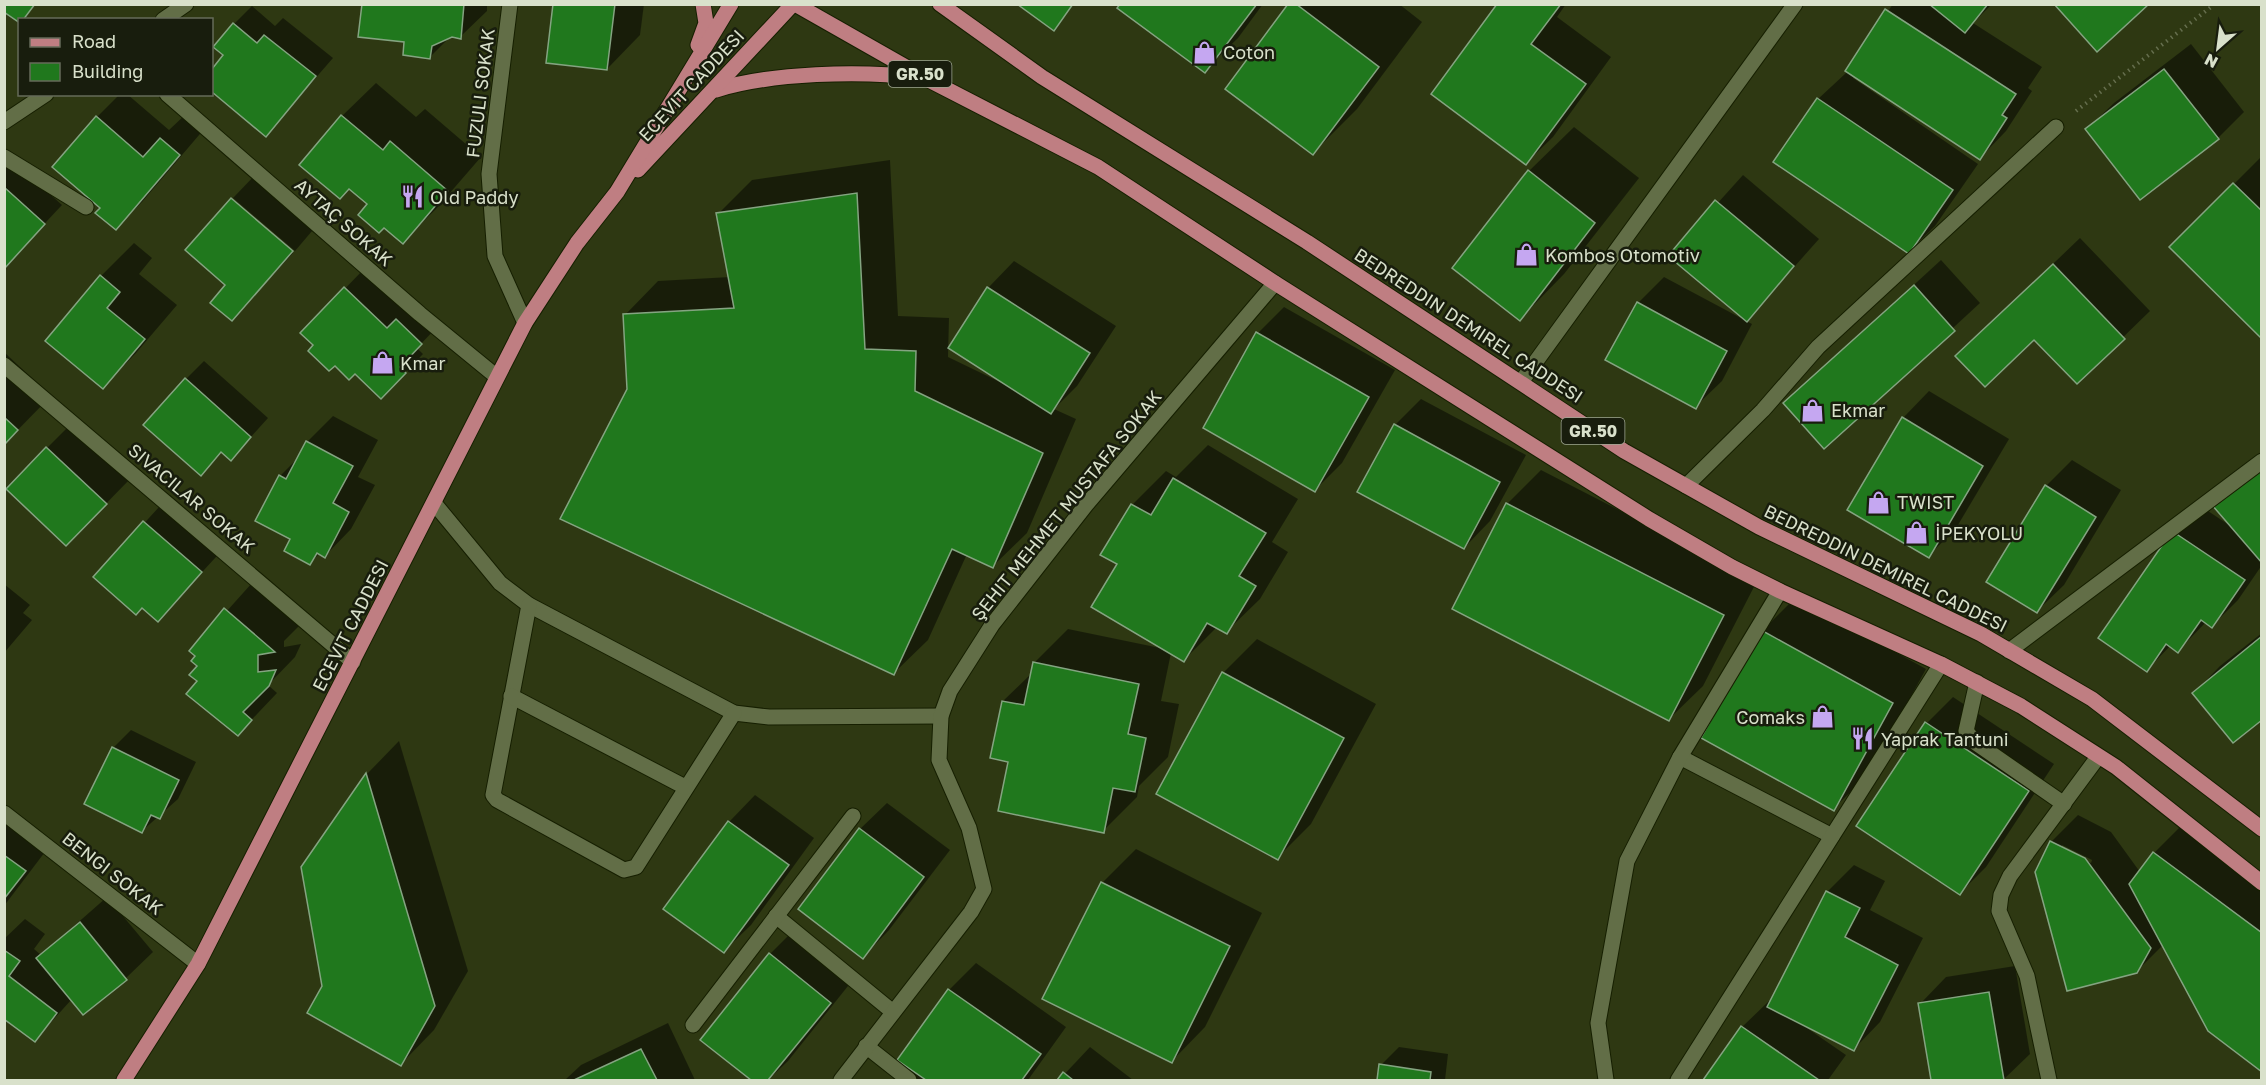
<svg xmlns="http://www.w3.org/2000/svg" width="2266" height="1085" viewBox="0 0 2266 1085" font-family="'Golos Text',sans-serif">
  <style>
    .shadow { fill: #0007; fill-rule: evenodd }
    .building { fill: #20781d; stroke: #84a481; stroke-width: 1.5 }
    .lines { fill: none; stroke-linecap: round; stroke-linejoin: round }
    .minor-casing { stroke: #161f00; stroke-width: 17 }
    .major-casing { stroke: #161f00; stroke-width: 17 }
    .path { stroke: #656e4d; stroke-width: 4; stroke-dasharray: 1.5 4.5; stroke-linecap: butt }
    .minor { stroke: #626e47; stroke-width: 15 }
    .major { stroke: #bf7e82; stroke-width: 15 }
    .labels { text-anchor: middle; dominant-baseline: central; stroke-width: 5; stroke-linejoin: round; paint-order: stroke }
    .shield { fill: #181d0d; stroke: #9fa692; stroke-width: 1.5 }
    .shield-label { font-size: 16px; font-weight: bold; fill: #d9e1cb }
    .poi-label { font-size: 18px; fill: #d9e1cb; stroke: #181d0d; text-anchor: start }
    .street-label { font-size: 18px; fill: #d9e1cb; stroke: #181d0d }
  </style>
  <rect width="100%" height="100%" fill="#2e3812"/>
  <g class="shadow">
    <polygon points="363,4 487,4 487,11 460,37 451,36 430,57"/>
    <polygon points="555,4 644,4 640,35 607,69"/>
    <polygon points="1121,4 1263,4 1238,38 1204,71"/>
    <polygon points="1290,4 1399,4 1422,22 1357,109 1313,153"/>
    <polygon points="1499,4 1566,4 1557,17 1611,57 1553,137 1526,163"/>
    <polygon points="1893,4 1992,4 1973,23 2042,67 2028,88 2032,91 2006,131 1980,158 1854,75 1853,78 1978,164 1935,226 1908,252 1775,161 1818,99 1846,73"/>
    <polygon points="252,6 275,26 283,18 333,58 266,135 212,90 212,71 225,55 234,24"/>
    <polygon points="2191,44 2244,112 2218,138 2087,129 2114,103"/>
    <polygon points="376,83 416,117 425,109 481,157 436,209 402,242 370,204 342,116"/>
    <polygon points="120,94 127,94 169,130 187,113 205,128 142,202 116,228 102,208 97,117"/>
    <polygon points="1574,127 1639,178 1564,274 1520,319 1529,171"/>
    <polygon points="4,153 62,205 4,267"/>
    <polygon points="2260,158 2262,159 2262,336 2171,247"/>
    <polygon points="890,160 898,316 949,318 948,357 1002,383 950,347 988,288 1014,261 1116,326 1077,386 1054,409 1076,419 1027,533 993,566 967,554 928,640 894,673 629,389 625,315 658,281 730,277 718,214 752,180"/>
    <polygon points="258,172 318,224 295,251 233,198"/>
    <polygon points="1743,175 1819,239 1747,320 1670,256"/>
    <polygon points="231,200 293,253 232,319 227,285"/>
    <polygon points="2080,238 2150,311 2077,382 2034,338 1984,330"/>
    <polygon points="134,243 152,258 139,274 177,305 136,353 103,387 101,276"/>
    <polygon points="1941,260 1980,303 1824,447 1785,403"/>
    <polygon points="363,270 439,325 417,348 423,354 381,397 355,372 302,333"/>
    <polygon points="1664,277 1752,324 1722,381 1695,407 1638,303"/>
    <polygon points="1284,307 1395,370 1342,463 1315,490 1258,333"/>
    <polygon points="4,352 51,396 4,444"/>
    <polygon points="204,361 268,418 231,459 222,451 201,474 186,379"/>
    <polygon points="1929,391 2009,439 1955,530 1928,556 1849,509 1903,418"/>
    <polygon points="1421,399 1526,455 1490,521 1464,548 1395,425"/>
    <polygon points="333,416 378,440 358,477 375,485 351,529 325,556 320,553 310,563 292,538 280,476 299,457 307,442"/>
    <polygon points="73,422 132,477 92,518 47,448"/>
    <polygon points="1208,445 1298,499 1272,542 1288,552 1260,599 1226,632 1217,627 1184,660 1171,653 1161,701 1179,704 1168,757 1139,786 1137,797 1103,831 1010,761 1003,701 1033,672 1034,663 1068,629 1165,649 1119,564 1102,554 1132,505 1166,471 1176,477"/>
    <polygon points="2072,460 2121,490 2064,585 2037,611 2046,486"/>
    <polygon points="2262,461 2262,565 2238,600 2212,626 2206,622 2178,651 2171,645 2147,670 2173,532 2199,505 2232,527"/>
    <polygon points="1541,470 1757,581 1703,686 1669,719 1507,504"/>
    <polygon points="170,495 227,545 158,620 142,606 95,577"/>
    <polygon points="252,583 300,625 284,641 284,647 301,644 295,657 268,685 277,693 238,734 199,681 197,656 191,651"/>
    <polygon points="4,584 30,605 23,613 32,620 4,653"/>
    <polygon points="1796,597 1926,669 1867,776 1833,809 1762,631"/>
    <polygon points="2262,633 2262,718 2194,693 2220,666"/>
    <polygon points="1257,639 1376,704 1311,824 1277,858 1223,673"/>
    <polygon points="1953,697 2054,764 1986,867 1960,893 1927,723"/>
    <polygon points="131,730 196,762 178,799 142,831 113,748"/>
    <polygon points="399,741 468,971 434,1030 401,1064 303,867 367,774"/>
    <polygon points="755,795 814,838 751,925 724,951 665,908 729,822"/>
    <polygon points="887,803 950,850 889,930 863,957 800,909 860,829"/>
    <polygon points="4,809 51,844 4,906"/>
    <path d="M 2078,815 L 2111,832 L 2140,872 L 2154,853 L 2188,819 L 2262,874 L 2262,1070 L 2163,945 L 2136,972 L 2051,842 ZM 2062,845 L 2092,860 L 2091,863 L 2062,849 Z"/>
    <polygon points="1136,849 1262,913 1205,1027 1172,1061 1102,883"/>
    <polygon points="1854,865 1885,881 1870,910 1923,938 1880,1022 1854,1049 1804,1026 1846,1055 1828,1080 1705,1080 1742,1027 1769,1001 1771,1003 1828,891"/>
    <polygon points="107,897 153,952 126,978 84,1013 72,999 35,1040 4,1017 4,939 25,919 45,934 34,949 41,955"/>
    <polygon points="796,928 856,976 788,1061 768,1080 753,1080 702,1039 770,954"/>
    <polygon points="976,963 1066,1027 1028,1080 892,1080 907,1065 899,1060 949,990"/>
    <polygon points="2015,966 2030,1054 2003,1080 1932,1080 1920,1004 1946,977"/>
    <polygon points="668,1023 695,1080 565,1080 581,1065"/>
    <polygon points="1090,1047 1133,1080 1059,1080"/>
    <polygon points="1399,1047 1448,1054 1445,1080 1378,1080 1381,1065"/>
  </g>
  <g class="building">
    <polygon points="4,4 35,4 23,20 20,20 20,23 4,12"/>
    <polygon points="362,4 464,4 461,39 452,37 432,46 430,59 403,55 404,42 358,37"/>
    <polygon points="553,4 615,4 607,70 546,63"/>
    <polygon points="1017,4 1073,4 1054,31"/>
    <polygon points="1120,4 1257,4 1205,73 1117,8"/>
    <polygon points="1288,4 1296,4 1379,67 1313,155 1225,89"/>
    <polygon points="1497,4 1561,4 1531,44 1586,84 1526,165 1431,94"/>
    <polygon points="1929,4 1988,4 1965,33"/>
    <polygon points="2054,4 2149,4 2097,52"/>
    <polygon points="1885,9 2016,94 2002,115 2007,118 1980,160 1845,71"/>
    <polygon points="233,23 257,43 264,35 316,76 266,137 212,92 212,69 223,55 213,47"/>
    <polygon points="2164,69 2219,139 2140,200 2085,129"/>
    <polygon points="1817,98 1953,190 1909,254 1773,162"/>
    <polygon points="341,115 383,150 390,141 448,191 403,244 384,228 379,233 358,215 367,204 349,189 340,199 299,165"/>
    <polygon points="96,116 143,157 160,138 180,155 116,230 95,213 100,208 52,167"/>
    <polygon points="1528,170 1595,223 1520,321 1452,268"/>
    <polygon points="2233,183 2262,211 2262,339 2169,247"/>
    <polygon points="4,187 45,224 4,269"/>
    <polygon points="857,193 865,349 916,351 915,391 1043,453 993,568 952,549 894,675 560,519 627,389 623,314 734,308 716,213"/>
    <polygon points="231,198 293,251 232,321 210,303 225,285 185,250"/>
    <polygon points="1715,200 1794,266 1747,322 1668,256"/>
    <polygon points="2053,264 2125,339 2077,384 2034,340 1985,387 1955,356"/>
    <polygon points="100,275 120,292 107,308 145,339 103,389 45,341"/>
    <polygon points="1914,285 1955,331 1824,449 1783,403"/>
    <polygon points="344,287 387,328 396,319 422,344 400,367 406,373 381,399 355,374 349,380 335,366 329,371 308,351 313,345 300,333"/>
    <polygon points="987,287 1090,353 1051,414 948,348"/>
    <polygon points="1637,302 1727,351 1696,409 1605,360"/>
    <polygon points="1256,332 1369,397 1315,492 1203,428"/>
    <polygon points="185,378 251,437 231,461 221,452 201,476 143,425"/>
    <polygon points="4,417 18,430 4,445"/>
    <polygon points="1902,417 1983,466 1929,558 1847,510"/>
    <polygon points="1394,424 1500,482 1464,549 1357,492"/>
    <polygon points="306,441 353,466 333,503 349,512 325,558 317,553 310,565 284,551 290,539 255,521 279,475 286,479"/>
    <polygon points="46,447 107,504 66,546 6,489"/>
    <polygon points="2262,464 2262,563 2212,505"/>
    <polygon points="1173,478 1266,533 1239,576 1256,586 1227,634 1207,623 1184,662 1091,607 1117,564 1100,555 1131,504 1151,515"/>
    <polygon points="2045,485 2096,517 2037,613 1986,582"/>
    <polygon points="1506,503 1724,615 1669,721 1452,609"/>
    <polygon points="143,521 202,572 158,622 142,608 136,615 93,577"/>
    <polygon points="2172,531 2245,580 2212,628 2201,620 2178,653 2166,644 2147,672 2098,638"/>
    <polygon points="224,608 275,652 258,655 258,672 276,670 269,686 243,712 252,720 238,736 186,694 197,681 189,675 197,666 191,661 195,656 189,651"/>
    <polygon points="1761,630 1893,703 1834,811 1701,738"/>
    <polygon points="2262,636 2262,720 2233,743 2192,693"/>
    <polygon points="1033,662 1139,684 1128,734 1146,738 1135,792 1113,788 1104,833 998,811 1008,762 990,758 1002,701 1024,705"/>
    <polygon points="1222,672 1344,738 1278,860 1156,794"/>
    <polygon points="1925,722 2029,791 1960,895 1856,826"/>
    <polygon points="112,747 179,780 160,819 151,815 142,833 84,804"/>
    <polygon points="366,773 435,1006 401,1066 307,1013 322,986 301,867"/>
    <polygon points="728,821 789,865 724,953 663,909"/>
    <polygon points="859,828 924,877 863,959 798,909"/>
    <polygon points="2050,841 2085,858 2151,948 2137,973 2067,991 2035,872"/>
    <polygon points="2153,852 2262,933 2262,1072 2208,1031 2129,884"/>
    <polygon points="4,855 26,871 4,899"/>
    <polygon points="1101,882 1230,946 1172,1063 1042,999"/>
    <polygon points="1826,891 1860,908 1845,937 1898,965 1854,1051 1767,1007"/>
    <polygon points="80,922 127,980 83,1015 36,958"/>
    <polygon points="4,950 20,961 9,976 57,1013 35,1042 4,1019"/>
    <polygon points="769,953 831,1003 768,1080 751,1080 700,1040"/>
    <polygon points="948,989 1041,1054 1022,1080 926,1080 897,1060"/>
    <polygon points="1989,992 2004,1080 1931,1080 1918,1003"/>
    <polygon points="1741,1026 1819,1080 1703,1080"/>
    <polygon points="641,1049 657,1080 574,1080"/>
    <polygon points="1379,1064 1431,1072 1430,1080 1377,1080"/>
    <polygon points="1063,1072 1073,1080 1057,1080"/>
  </g>
  <g class="lines">
    <defs>
      <g id="minor">
        <polyline points="510,4 489,174 495,256 525,323"/>
        <polyline points="163,20 186,4"/>
        <polyline points="167,94 420,314 497,377"/>
        <polyline points="4,122 46,94"/>
        <polyline points="4,157 86,207"/>
        <polyline points="4,365 353,662"/>
        <polyline points="1521,382 1795,4"/>
        <polyline points="1686,486 1763,410 1818,347 2056,127"/>
        <polyline points="434,503 500,583 529,605 734,713 769,717 941,716"/>
        <polyline points="529,605 493,795 497,800 624,870 636,867 734,713"/>
        <polyline points="2009,651 2262,461"/>
        <polyline points="1977,682 1966,731 1976,743 2064,804"/>
        <polyline points="511,696 685,787"/>
        <polyline points="1680,757 1832,836"/>
        <polyline points="4,813 198,964"/>
        <polyline points="776,916 893,1012"/>
        <polyline points="693,1025 853,816"/>
        <polyline points="866,1046 909,1080"/>
        <polyline points="841,1080 971,912 984,889 969,828 939,760 941,716 950,691 992,625 1086,505 1275,283"/>
        <polyline points="1606,1080 1598,1023 1627,861 1680,757 1780,591"/>
        <polyline points="1678,1080 1941,664"/>
        <polyline points="2049,1080 2027,976 1999,911 2001,895 2010,876 2098,757"/>
      </g>
      <g id="major">
        <polyline points="795,4 927,79 1098,167 1275,283 1649,519 1732,567 1780,591 1941,664 2021,706 2116,767 2262,883"/>
        <polyline points="940,4 1042,77 1307,242 1624,451 1759,527 1981,634 2092,699 2262,829"/>
        <polyline points="698,45 706,23 703,4"/>
        <path d="M 716,90 C 770,73 862,70 918,78"/>
        <polyline points="638,170 793,4"/>
        <polyline points="124,1080 198,964 525,323 577,243 617,192 731,4"/>
      </g>
    </defs>
    <use href="#minor" class="minor-casing"/>
    <use href="#major" class="major-casing"/>
    <polyline class="path" points="2076,111 2211,7"/>
    <use href="#minor" class="minor"/>
    <use href="#major" class="major"/>
  </g>
  <defs>
    <symbol id="shop-bare" viewBox="-9 -9 18 18"><path d="M-5-2.5h2.3a2.7 3.5 0 0 1 5.4 0H5L5.5 6h-11ZM-1.5-2.5h3a1.5 2.3 0 0 0-3 0Z" fill="#c5a7f1" stroke="#181d0d" stroke-width="2.5" paint-order="stroke"/></symbol>
    <symbol id="restaurant-bare" viewBox="-9 -9 18 18"><path d="M-5-6h1v4h1v-4h1v4h1v-4h1v5L-1.5 .5V6h-2V.5L-5-1ZM5-6V6H3V1.5H1.5Q1.5-4 5-6Z" fill="#c5a7f1" stroke="#181d0d" stroke-width="2.5" paint-order="stroke"/></symbol>
  </defs>
  <g fill-rule="evenodd">
    <use href="#shop-bare" x="1188" y="36" width="33" height="33"/>
    <use href="#restaurant-bare" x="396" y="180" width="33" height="33"/>
    <use href="#shop-bare" x="1510" y="238" width="33" height="33"/>
    <use href="#shop-bare" x="366" y="346" width="33" height="33"/>
    <use href="#shop-bare" x="1796" y="394" width="33" height="33"/>
    <use href="#shop-bare" x="1862" y="486" width="33" height="33"/>
    <use href="#shop-bare" x="1900" y="516" width="33" height="33"/>
    <use href="#shop-bare" x="1806" y="700" width="33" height="33"/>
    <use href="#restaurant-bare" x="1846" y="722" width="33" height="33"/>
  </g>
  <g class="labels">
    <g class="shield">
      <rect x="888.5" y="61" width="63" height="26" rx="4.5"/>
      <rect x="1561.5" y="418" width="63" height="26" rx="4.5"/>
    </g>
    <g class="shield-label">
      <text x="920" y="74">GR.50</text>
      <text x="1593" y="431">GR.50</text>
    </g>
    <g class="poi-label">
      <text x="1223" y="52">Coton</text>
      <text x="430" y="197">Old Paddy</text>
      <text x="1545" y="255">Kombos Otomotiv</text>
      <text x="400" y="363">Kmar</text>
      <text x="1831" y="410">Ekmar</text>
      <text x="1897" y="502">TWIST</text>
      <text x="1935" y="533">İPEKYOLU</text>
      <text x="1805" y="717" text-anchor="end">Comaks</text>
      <text x="1881" y="739">Yaprak Tantuni</text>
    </g>
    <g class="street-label">
      <text transform="translate(691 85) rotate(-47)">ECEVIT CADDESI</text>
      <text transform="translate(480 93) rotate(-83)">FUZULI SOKAK</text>
      <text transform="translate(344 222) rotate(41)">AYTAÇ SOKAK</text>
      <text transform="translate(1469 325) rotate(33)">BEDREDDIN DEMIREL CADDESI</text>
      <text transform="translate(192 498) rotate(40)">SIVACILAR SOKAK</text>
      <text transform="translate(1066 505) rotate(-51)">ŞEHIT MEHMET MUSTAFA SOKAK</text>
      <text transform="translate(1886 568) rotate(26)">BEDREDDIN DEMIREL CADDESI</text>
      <text transform="translate(350 625) rotate(-63)">ECEVIT CADDESI</text>
      <text transform="translate(113 873) rotate(38)">BENGI SOKAK</text>
    </g>
  </g>
  <rect width="2266" height="1085" fill="none" stroke="#d9e1cb" stroke-width="12"/>
  <rect x="18" y="18" width="195" height="78" fill="#181d0d" stroke="#656b59" stroke-width="1.5"/>
  <rect x="30" y="38" width="30" height="9" fill="#bf7e82" stroke="#656b59" stroke-width="1.5"/>
  <text x="72" y="48" font-size="18" fill="#d9e1cb">Road</text>
  <rect x="30" y="63" width="30" height="18" fill="#20781d" stroke="#656b59" stroke-width="1.5"/>
  <text x="72" y="78" font-size="18" fill="#d9e1cb">Building</text>
  <g transform="translate(2218 48) rotate(208)" stroke="#181d0d" stroke-width="4.5" paint-order="stroke">
  <path d="M0-4.5L10 22L0 15L-10 22Z" fill="#d9e1cb"/>
  <text y="-9" font-size="16" font-weight="bold" text-anchor="middle" fill="#d9e1cb">N</text>
  </g>
</svg>
